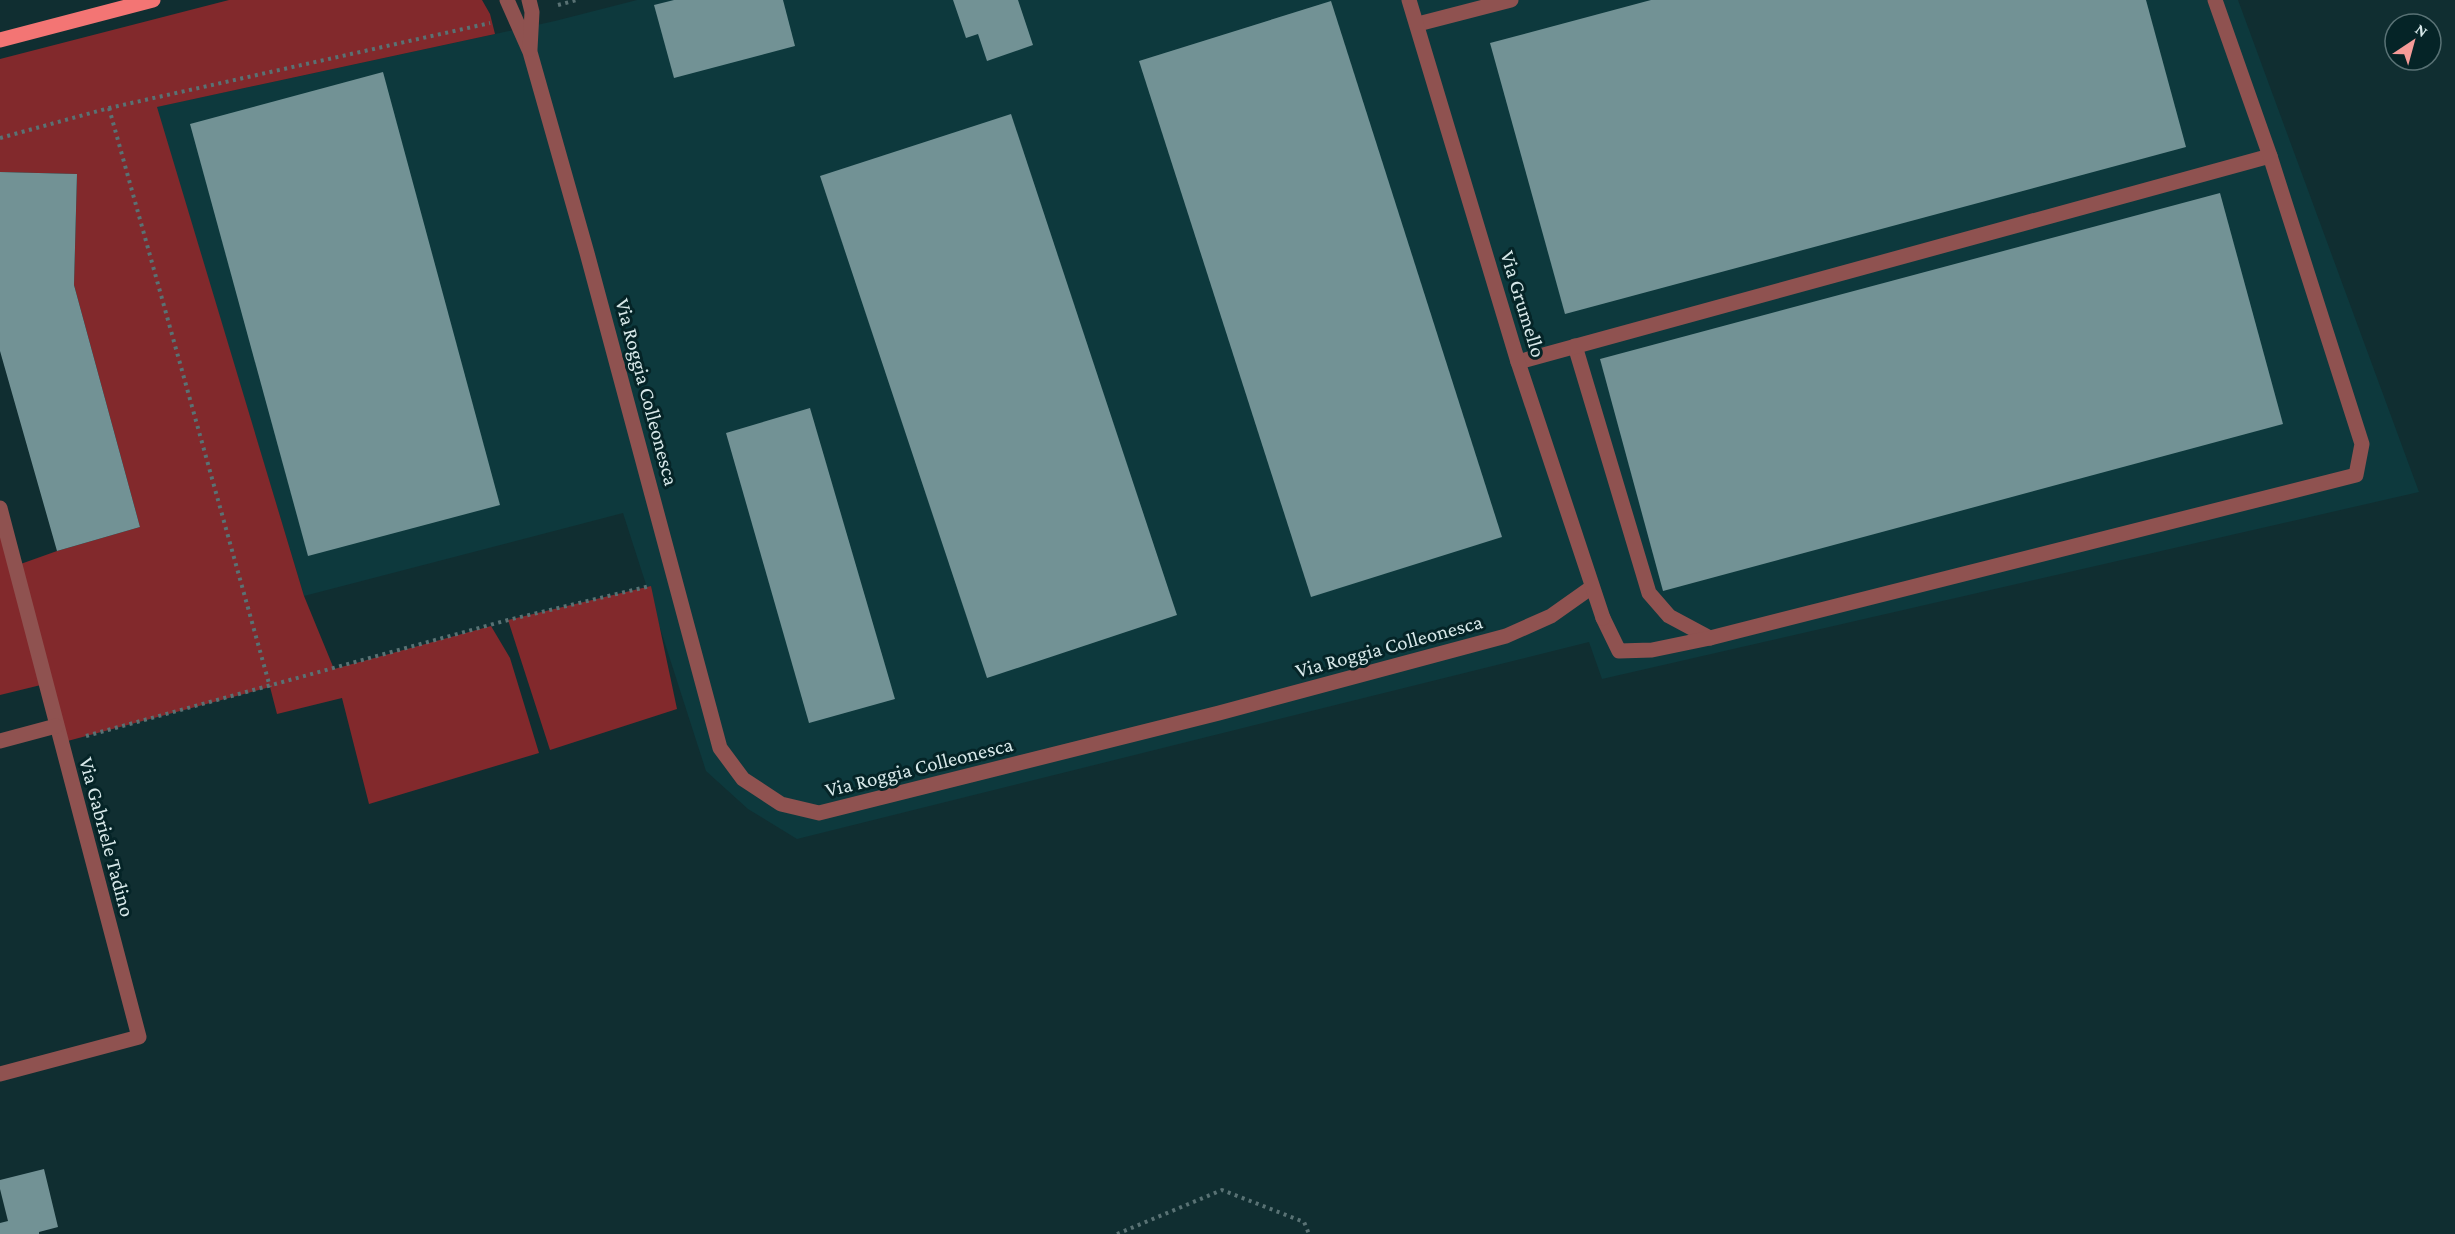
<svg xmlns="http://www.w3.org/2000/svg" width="2455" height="1234" viewBox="0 0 2455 1234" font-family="'Crimson Pro',serif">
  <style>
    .built { fill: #0d393d }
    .green { fill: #82292c }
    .building { fill: #729295 }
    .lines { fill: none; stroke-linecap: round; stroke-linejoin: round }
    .path { stroke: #597274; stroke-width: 4; stroke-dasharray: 3 4.5; stroke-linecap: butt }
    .service { stroke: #8f5250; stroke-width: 15 }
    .minor { stroke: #8f5250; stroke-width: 15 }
    .primary { stroke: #f37574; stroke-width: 15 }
    .labels { text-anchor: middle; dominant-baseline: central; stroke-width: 6; stroke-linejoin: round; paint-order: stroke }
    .street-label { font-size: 21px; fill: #d7e8e9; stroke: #052427 }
  </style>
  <rect width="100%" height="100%" fill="#102e31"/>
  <polygon class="built" points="637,0 2238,0 2419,492 1602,679 1589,642 797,839 748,809 706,771 623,513 304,596 156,107 555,21"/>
  <g class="green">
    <polygon points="229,0 482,0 490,14 495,34 157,107 304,596 334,669 491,626 510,658 539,753 369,804 342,698 277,714 270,687 60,743 45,684 0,695 0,517 15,566 57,551 140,527 74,285 77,174 0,172 0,59"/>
    <polygon points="651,586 677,709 550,750 508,620"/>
  </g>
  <g class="building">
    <polygon points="674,0 783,0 795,46 674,78 654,5"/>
    <polygon points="953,0 1018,0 1033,45 987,61 978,34 966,38"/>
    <polygon points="1651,0 2146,0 2186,147 1565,314 1490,43"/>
    <polygon points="1331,1 1502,537 1311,597 1139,61"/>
    <polygon points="383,72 500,505 308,556 190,124"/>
    <polygon points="1011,114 1177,615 987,678 820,176"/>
    <polygon points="0,172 77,174 74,285 140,527 57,551 0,351"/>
    <polygon points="2220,193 2283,424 1663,591 1600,359"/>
    <polygon points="810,408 895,699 809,723 726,433"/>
    <polygon points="44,1169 58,1227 39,1232 39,1234 0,1234 0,1223 8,1221 0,1189 0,1180"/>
  </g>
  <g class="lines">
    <g class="path">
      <polyline points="558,5 577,0"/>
      <polyline points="109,108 270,687"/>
      <polyline points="0,138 109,108 490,23"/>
      <polyline points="86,736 508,620 650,586"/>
      <polyline points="1117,1234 1222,1190 1304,1222 1309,1234"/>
    </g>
    <g class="service">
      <polyline points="1418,24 1511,0"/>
      <polyline points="1575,346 1649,593 1669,616 1710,638"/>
      <polyline points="1518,362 2270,156"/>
      <polyline points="1603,618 1619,651 1652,650 1710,638 2356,475 2362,444 2270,156 2215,0"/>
    </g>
    <g class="minor">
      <polyline points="507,0 530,52 587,253 720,748 743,779 781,804 819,813 1219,713 1506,636 1551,616 1592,587"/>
      <polyline points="529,0 532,12 530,49"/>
      <polyline points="1409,0 1518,362 1603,618"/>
      <polyline points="0,508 139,1037 0,1074"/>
      <polyline points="0,741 56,726"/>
    </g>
    <polyline class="primary" points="0,40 153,0"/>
  </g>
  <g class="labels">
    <g class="street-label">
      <text transform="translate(1523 304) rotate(73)">Via Grumello</text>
      <text transform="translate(647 392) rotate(75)">Via Roggia Colleonesca</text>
      <text transform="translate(1389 646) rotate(-15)">Via Roggia Colleonesca</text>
      <text transform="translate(919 767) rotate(-14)">Via Roggia Colleonesca</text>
      <text transform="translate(107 837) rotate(75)">Via Gabriele Tadino</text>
    </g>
  </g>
  <g transform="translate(2413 42) rotate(36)"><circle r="28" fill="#052427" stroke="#597275" stroke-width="1.5"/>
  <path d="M0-4.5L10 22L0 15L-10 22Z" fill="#f59b98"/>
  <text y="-9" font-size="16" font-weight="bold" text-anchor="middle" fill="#d7e8e9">N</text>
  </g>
</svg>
